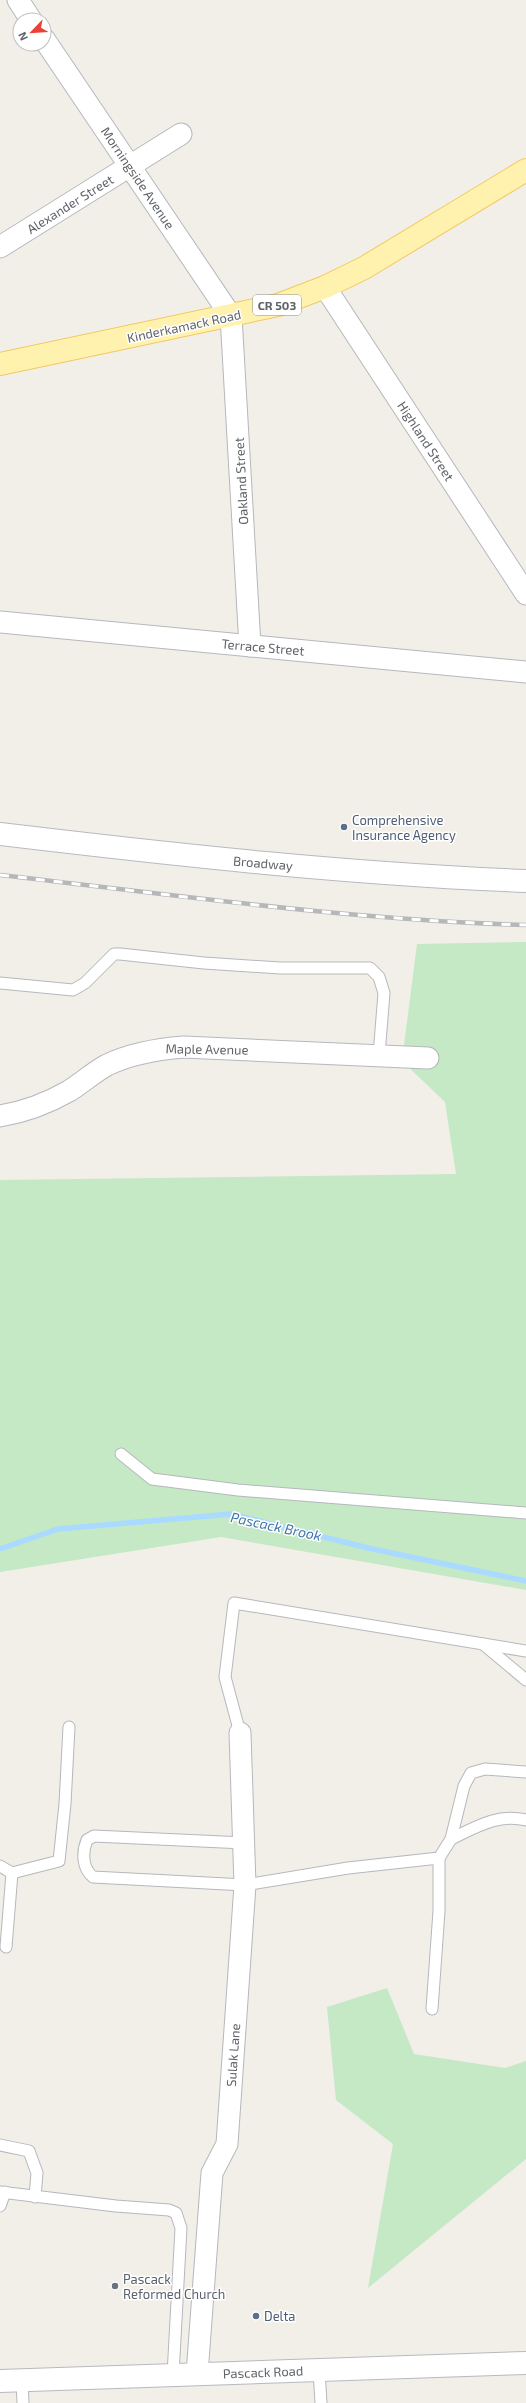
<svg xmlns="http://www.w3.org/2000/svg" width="526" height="2403" viewBox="0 0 526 2403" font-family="'Exo 2',sans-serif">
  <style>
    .green { fill: #c5e8c5 }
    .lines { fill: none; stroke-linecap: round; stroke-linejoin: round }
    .stream { stroke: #aadaff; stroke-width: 5.5 }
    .lane-casing { stroke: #b5b8bc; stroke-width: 13 }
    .street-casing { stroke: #b5b8bc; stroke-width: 23 }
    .secondary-casing { stroke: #b6babf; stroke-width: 24 }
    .primary-casing { stroke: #f2c960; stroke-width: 24 }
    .lane { stroke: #fff; stroke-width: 11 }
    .street { stroke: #fff; stroke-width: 21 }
    .secondary { stroke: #fff; stroke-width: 22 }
    .primary { stroke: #fff2af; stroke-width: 22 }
    .rail-casing { stroke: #b6b7b8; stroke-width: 4.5 }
    .rail { stroke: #fff; stroke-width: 3; stroke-dasharray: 9; stroke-linecap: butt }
    .service-dot { fill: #5c6f8a; stroke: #fff; stroke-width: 1.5 }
    .worship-dot { fill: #6b7280; stroke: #fff; stroke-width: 1.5 }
    .labels { text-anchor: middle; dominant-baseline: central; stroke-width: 3; stroke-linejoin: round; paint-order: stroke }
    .shield { fill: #fff; stroke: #8f9295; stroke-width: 1 }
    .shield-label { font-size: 12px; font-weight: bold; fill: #5f6368 }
    .street-label { font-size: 13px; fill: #5f6368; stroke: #fff }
    .service-label { font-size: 13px; fill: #4e5e75; stroke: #fff; text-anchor: start }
    .worship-label { font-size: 13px; fill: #5b616d; stroke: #fff; text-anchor: start }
    .water-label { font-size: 14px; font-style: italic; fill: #4174aa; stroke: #fff }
  </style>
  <rect width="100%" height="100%" fill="#f1efe8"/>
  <g class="green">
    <polygon points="526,942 526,1590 221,1537 0,1572 0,1180 456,1174 445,1102 402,1061 417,944"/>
    <polygon points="387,1988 414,2054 505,2068 526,2061 526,2159 368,2288 393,2144 336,2100 327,2007"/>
  </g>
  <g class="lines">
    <polyline class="stream" points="0,1549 58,1529 231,1514 368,1548 526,1581"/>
    <defs>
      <g id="lane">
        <polyline points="0,983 73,990 85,983 114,954 120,954 204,963 280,968 370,968 379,977 384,993 379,1055"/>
        <polyline points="121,1454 152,1479 238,1490 526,1513"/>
        <polyline points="483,1644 526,1680"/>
        <polyline points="240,1733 225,1677 234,1603 526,1651"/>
        <path d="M 451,1839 C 476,1827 498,1813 526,1820"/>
        <path d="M 244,1843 L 94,1836 L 87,1840 C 82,1852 82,1868 93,1877 L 245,1885 L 348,1868 L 439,1858 L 451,1839 L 464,1786 L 471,1773 L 485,1769 L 526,1772"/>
        <polyline points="0,1866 12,1873 6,1947"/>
        <polyline points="12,1873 59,1861 65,1804 69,1727"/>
        <polyline points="432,2009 439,1911 439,1858"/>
        <polyline points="0,2145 29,2151 37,2173 35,2197"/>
        <polyline points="0,2192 116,2206 169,2210 176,2213 181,2228 173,2375"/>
        <polyline points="0,2206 5,2192"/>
        <polyline points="319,2370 321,2403"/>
        <polyline points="22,2380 23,2403"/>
      </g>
      <g id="street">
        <polyline points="18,0 31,20"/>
        <polyline points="44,39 231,316 250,646"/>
        <polyline points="0,247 181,134"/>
        <polyline points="325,287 526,594"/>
        <polyline points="0,622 526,672"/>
        <path d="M 0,1116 C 24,1112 48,1103 69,1091 C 82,1083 94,1072 107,1065 C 132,1053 157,1049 184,1047 L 428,1058"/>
        <polyline points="197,2374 212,2173 227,2144 245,1885 240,1733"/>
      </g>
      <g id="secondary">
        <path d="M 0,834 C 175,855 350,874 526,881"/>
        <polyline points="0,2381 526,2363"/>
      </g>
      <polyline id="primary" points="0,364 278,305 325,287 364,268 526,170"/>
    </defs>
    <use href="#lane" class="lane-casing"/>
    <use href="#street" class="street-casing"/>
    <use href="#secondary" class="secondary-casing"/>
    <use href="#primary" class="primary-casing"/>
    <use href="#lane" class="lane"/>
    <use href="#street" class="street"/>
    <use href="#secondary" class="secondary"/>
    <use href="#primary" class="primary"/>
    <defs>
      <path id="rail" d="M 0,875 C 175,895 350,920 526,925"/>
    </defs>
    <use href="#rail" class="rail-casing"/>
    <use href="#rail" class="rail"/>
  </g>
  <g class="service-dot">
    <circle cx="344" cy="827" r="4"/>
    <circle cx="256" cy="2316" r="4"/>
  </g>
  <circle class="worship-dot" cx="115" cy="2286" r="4"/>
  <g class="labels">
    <rect class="shield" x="253" y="295" width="48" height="20" rx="3"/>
    <g class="shield-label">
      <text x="277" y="305">CR 503</text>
    </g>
    <g class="street-label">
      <text transform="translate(138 178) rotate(56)">Morningside Avenue</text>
      <text transform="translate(70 204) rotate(-32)">Alexander Street</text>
      <text transform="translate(184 326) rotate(-12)">Kinderkamack Road</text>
      <text transform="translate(426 441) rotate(57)">Highland Street</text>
      <text transform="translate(241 481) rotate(-93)">Oakland Street</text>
      <text transform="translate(263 647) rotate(5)">Terrace Street</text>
      <text transform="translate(263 863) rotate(5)">Broadway</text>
      <text transform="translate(207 1049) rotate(1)">Maple Avenue</text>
      <text transform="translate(233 2055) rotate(-86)">Sulak Lane</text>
      <text transform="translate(263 2372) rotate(-2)">Pascack Road</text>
    </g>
    <g class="service-label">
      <text x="352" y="820">Comprehensive<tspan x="352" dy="15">Insurance Agency</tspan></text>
      <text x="264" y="2316">Delta</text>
    </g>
    <g class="worship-label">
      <text x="123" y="2279">Pascack<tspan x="123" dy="15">Reformed Church</tspan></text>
    </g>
    <g class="water-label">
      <text transform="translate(276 1526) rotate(12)">Pascack Brook</text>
    </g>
  </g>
  <g transform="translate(32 32) rotate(245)"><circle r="19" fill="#ffffff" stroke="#bfc1c3"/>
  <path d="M0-3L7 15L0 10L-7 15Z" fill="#ea4335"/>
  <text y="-6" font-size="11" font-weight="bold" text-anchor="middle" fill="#5f6368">N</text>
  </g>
</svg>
